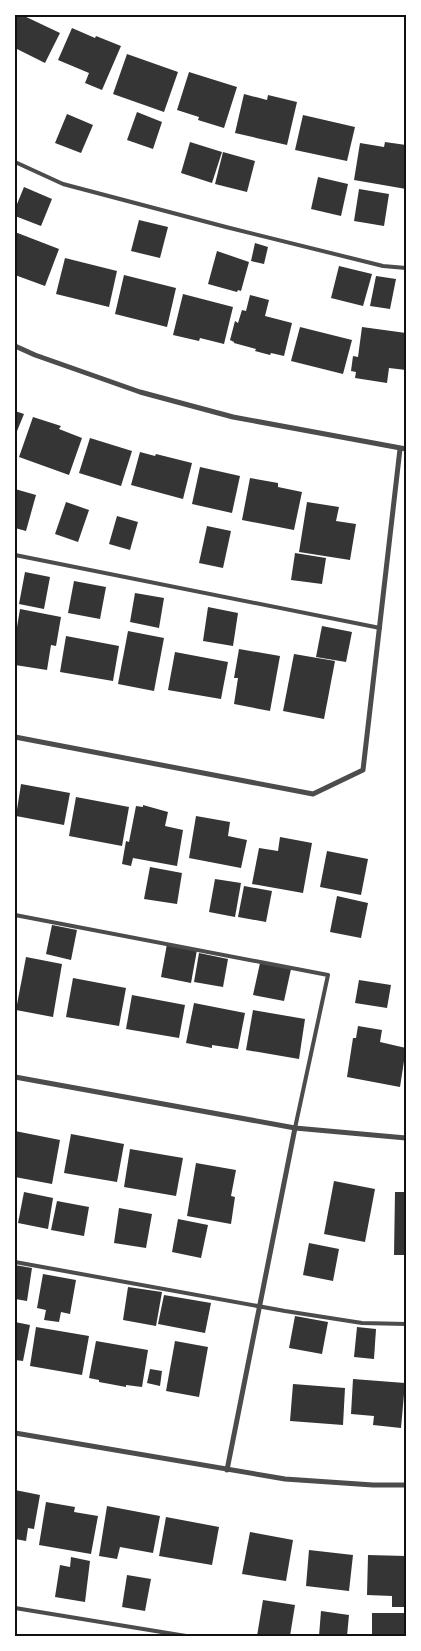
<svg xmlns="http://www.w3.org/2000/svg" width="421" height="1651" viewBox="0 0 421 1651" font-family="Raleway,sans-serif">
  <style>
    .building { fill: #353535 }
    .lines { fill: none; stroke-linecap: round; stroke-linejoin: round }
    .service { stroke: #4c4c4c; stroke-width: 4 }
    .minor { stroke: #4c4c4c; stroke-width: 5 }
    .neatline { fill: none; stroke: #111; stroke-width: 2 }
  </style>
  <rect width="100%" height="100%" fill="#fff"/>
  <g class="building">
    <polygon points="15,15 22,15 60,33 45,63 17,49 15,53"/>
    <polygon points="72,28 95,38 96,36 121,46 102,90 85,83 89,73 58,60"/>
    <polygon points="127,54 178,72 164,112 113,94"/>
    <polygon points="189,72 237,87 224,128 198,120 199,117 177,110"/>
    <polygon points="244,94 267,100 268,95 297,102 287,145 235,133"/>
    <polygon points="137,112 162,122 153,149 127,140"/>
    <polygon points="67,114 93,125 81,153 55,143"/>
    <polygon points="303,115 355,127 347,161 295,150"/>
    <polygon points="190,142 222,152 212,183 181,173"/>
    <polygon points="385,142 406,145 406,189 354,180 360,143 384,147"/>
    <polygon points="223,152 255,161 247,192 215,184"/>
    <polygon points="318,177 348,184 341,216 311,209"/>
    <polygon points="24,187 52,199 41,226 15,216 15,209"/>
    <polygon points="359,189 389,194 384,226 354,221"/>
    <polygon points="139,220 168,227 160,258 131,251"/>
    <polygon points="15,232 59,249 45,286 15,275"/>
    <polygon points="255,243 268,247 264,264 251,261"/>
    <polygon points="217,251 249,262 241,291 238,290 237,292 208,284"/>
    <polygon points="65,258 117,271 109,307 56,294"/>
    <polygon points="339,266 372,274 363,306 331,298"/>
    <polygon points="124,275 176,288 167,327 115,314"/>
    <polygon points="376,276 396,279 390,309 370,306"/>
    <polygon points="183,294 233,307 224,344 200,338 199,341 173,335"/>
    <polygon points="250,295 269,300 265,316 292,323 284,356 271,353 270,355 255,351 256,349 234,343 234,342 230,340 235,321 238,323 242,310 246,311"/>
    <polygon points="300,327 352,340 343,374 291,361"/>
    <polygon points="362,327 406,333 406,370 389,368 387,383 355,378 356,372 351,371 353,356 358,357"/>
    <polygon points="15,411 24,414 15,436"/>
    <polygon points="33,417 61,426 59,429 82,438 69,475 19,457"/>
    <polygon points="90,438 132,451 121,486 79,473"/>
    <polygon points="140,452 155,456 156,454 192,463 183,499 131,485"/>
    <polygon points="200,467 240,476 232,513 192,504"/>
    <polygon points="250,478 278,483 278,487 302,492 294,530 242,520"/>
    <polygon points="15,489 36,495 26,531 15,528"/>
    <polygon points="66,502 89,510 78,542 55,534"/>
    <polygon points="307,502 339,507 336,521 356,524 350,560 299,552"/>
    <polygon points="117,516 138,522 130,550 109,544"/>
    <polygon points="207,526 231,531 223,568 199,563"/>
    <polygon points="295,553 326,558 322,584 291,580"/>
    <polygon points="25,572 50,577 44,609 19,604"/>
    <polygon points="74,581 106,587 100,619 68,613"/>
    <polygon points="135,593 164,598 159,628 130,622"/>
    <polygon points="208,607 238,613 233,646 203,641"/>
    <polygon points="20,609 61,617 56,646 51,645 47,670 15,665 15,639"/>
    <polygon points="322,626 352,632 346,662 316,657"/>
    <polygon points="128,631 164,638 154,691 118,684"/>
    <polygon points="66,636 119,646 113,681 60,672"/>
    <polygon points="239,649 280,656 270,711 234,704 238,678 234,678"/>
    <polygon points="175,652 228,662 221,699 168,690"/>
    <polygon points="294,654 335,661 324,719 283,711"/>
    <polygon points="21,784 70,793 64,825 16,816"/>
    <polygon points="76,797 129,807 122,846 69,836"/>
    <polygon points="143,805 168,812 165,826 183,830 177,866 133,858 131,866 122,864 126,841 129,842 136,806 143,807"/>
    <polygon points="196,816 230,822 228,836 247,840 241,868 189,858"/>
    <polygon points="280,837 312,843 303,893 252,884 259,848 278,851"/>
    <polygon points="327,851 368,859 361,895 320,887"/>
    <polygon points="150,867 182,873 177,904 144,899"/>
    <polygon points="215,879 241,883 235,917 209,912"/>
    <polygon points="244,886 272,891 266,922 238,917"/>
    <polygon points="337,896 368,903 361,938 330,932"/>
    <polygon points="52,925 77,930 71,960 46,954"/>
    <polygon points="167,944 197,950 191,983 161,977"/>
    <polygon points="199,953 228,959 223,987 194,982"/>
    <polygon points="26,957 62,964 53,1017 16,1010"/>
    <polygon points="260,963 291,969 284,1001 253,995"/>
    <polygon points="73,978 126,988 119,1026 66,1017"/>
    <polygon points="359,980 391,985 387,1008 355,1003"/>
    <polygon points="132,995 185,1005 179,1038 126,1029"/>
    <polygon points="194,1003 245,1013 238,1049 212,1045 212,1048 186,1043"/>
    <polygon points="253,1010 305,1019 299,1059 246,1050"/>
    <polygon points="358,1026 382,1030 380,1042 406,1048 400,1087 347,1077 353,1038 356,1038"/>
    <polygon points="15,1131 60,1140 52,1184 15,1177"/>
    <polygon points="71,1134 124,1144 117,1182 64,1173"/>
    <polygon points="130,1149 183,1158 176,1196 124,1187"/>
    <polygon points="196,1163 236,1170 231,1196 235,1197 231,1224 187,1216"/>
    <polygon points="334,1181 375,1189 365,1242 324,1234"/>
    <polygon points="24,1192 53,1198 48,1229 18,1223"/>
    <polygon points="395,1192 406,1192 406,1255 394,1255"/>
    <polygon points="57,1201 89,1207 84,1236 51,1230"/>
    <polygon points="119,1208 152,1214 146,1248 114,1243"/>
    <polygon points="178,1219 208,1225 201,1258 172,1252"/>
    <polygon points="309,1243 339,1249 333,1281 303,1275"/>
    <polygon points="15,1265 32,1268 27,1301 15,1299"/>
    <polygon points="43,1274 76,1280 70,1314 61,1312 59,1322 44,1320 46,1310 37,1308"/>
    <polygon points="128,1287 162,1292 156,1326 123,1320"/>
    <polygon points="164,1295 211,1303 205,1333 158,1324"/>
    <polygon points="295,1316 328,1322 322,1354 289,1348"/>
    <polygon points="15,1322 30,1325 23,1361 15,1360"/>
    <polygon points="36,1327 89,1336 82,1375 30,1366"/>
    <polygon points="357,1327 376,1329 374,1359 354,1357"/>
    <polygon points="96,1341 148,1350 142,1387 126,1385 126,1387 99,1382 99,1380 89,1378"/>
    <polygon points="175,1341 208,1347 199,1397 166,1391"/>
    <polygon points="150,1369 162,1371 160,1386 147,1383"/>
    <polygon points="353,1379 405,1383 401,1428 373,1425 374,1416 351,1414"/>
    <polygon points="293,1384 345,1388 343,1425 290,1421"/>
    <polygon points="15,1490 40,1495 34,1529 28,1528 26,1541 15,1539"/>
    <polygon points="46,1502 75,1507 74,1512 98,1516 91,1554 39,1545"/>
    <polygon points="107,1506 160,1516 153,1553 120,1547 117,1559 99,1556"/>
    <polygon points="166,1517 219,1527 212,1565 159,1556"/>
    <polygon points="250,1532 293,1540 286,1581 242,1574"/>
    <polygon points="309,1550 353,1555 349,1591 306,1586"/>
    <polygon points="368,1555 406,1556 406,1607 392,1607 392,1596 367,1595"/>
    <polygon points="71,1557 90,1561 85,1602 55,1597 60,1565 70,1567"/>
    <polygon points="127,1575 151,1579 145,1611 122,1607"/>
    <polygon points="263,1600 295,1605 290,1636 257,1636"/>
    <polygon points="321,1611 349,1615 347,1636 319,1636"/>
    <rect x="372" y="1613" width="34" height="23"/>
  </g>
  <g class="lines">
    <g class="service">
      <polyline points="15,162 63,184 226,227 383,266 406,268"/>
      <polyline points="15,555 380,628"/>
      <polyline points="15,915 328,975 295,1128"/>
      <polyline points="15,1262 285,1311 362,1323 406,1324"/>
      <polyline points="15,1608 186,1636"/>
    </g>
    <g class="minor">
      <polyline points="15,346 35,355 140,392 233,417 406,449"/>
      <polyline points="15,737 313,794 363,770 400,449"/>
      <polyline points="15,1077 295,1128 406,1138"/>
      <polyline points="15,1433 285,1479 373,1485 406,1485"/>
      <polyline points="227,1470 295,1128"/>
    </g>
  </g>
  <rect width="421" height="1651" fill="none" stroke="#ffffff" stroke-width="32"/>
  <rect x="16" y="16" width="389" height="1619" class="neatline"/>
</svg>
